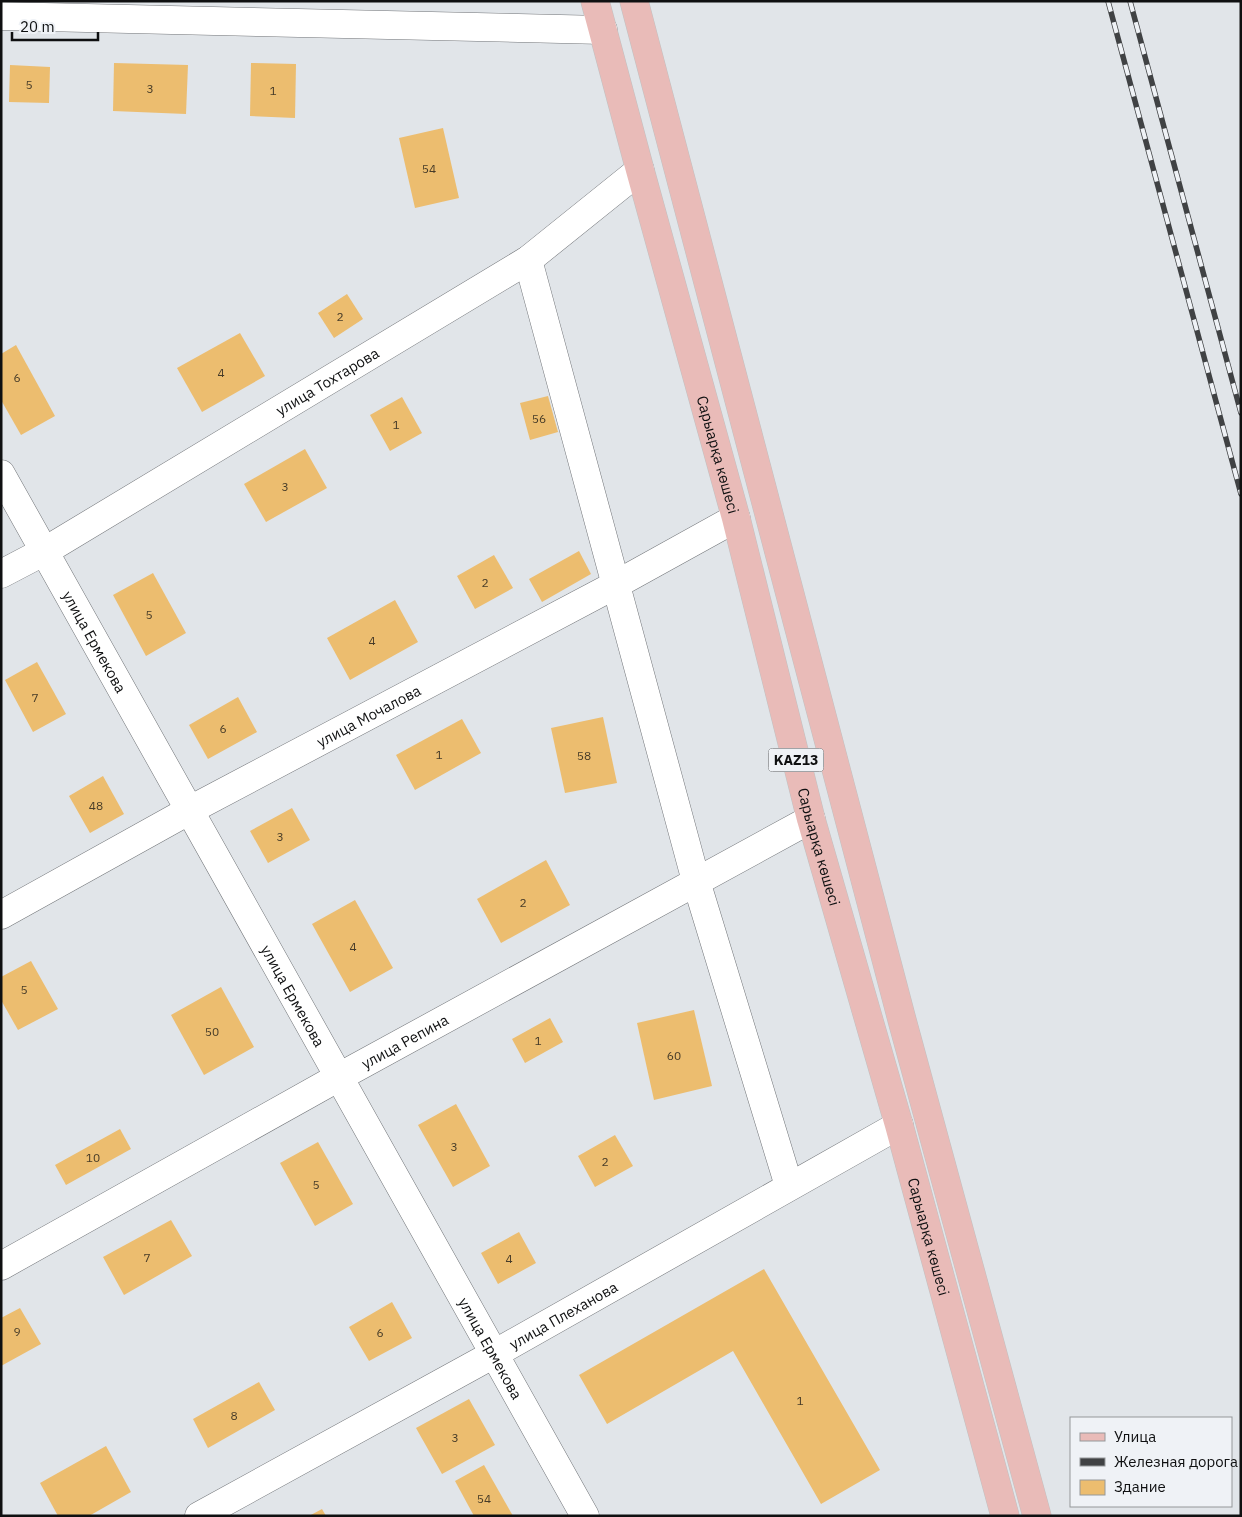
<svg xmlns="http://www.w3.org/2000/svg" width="1242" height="1517" viewBox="0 0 1242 1517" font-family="'IBM Plex Sans',sans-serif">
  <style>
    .building { fill: #ecbd6f }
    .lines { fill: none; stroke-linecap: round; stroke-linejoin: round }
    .street-casing { stroke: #727579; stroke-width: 29 }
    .primary-casing { stroke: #c1c1c1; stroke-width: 29 }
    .street { stroke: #fff; stroke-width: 28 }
    .primary { stroke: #e9bbb8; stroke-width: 28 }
    .rail-casing { stroke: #404244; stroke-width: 5.5 }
    .rail { stroke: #eff2f6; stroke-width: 4; stroke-dasharray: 11; stroke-linecap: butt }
    .labels { text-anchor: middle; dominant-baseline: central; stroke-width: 4; stroke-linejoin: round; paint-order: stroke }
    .number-label { font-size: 12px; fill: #463b28 }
    .shield { fill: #eff2f6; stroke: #525456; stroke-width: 1 }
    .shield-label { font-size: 14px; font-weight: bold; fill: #0f1011 }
    .street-label { font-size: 15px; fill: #0f1011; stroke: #eff2f6 }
  </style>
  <rect width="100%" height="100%" fill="#e1e5e9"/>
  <g class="building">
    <polygon points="114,63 188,65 186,114 113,111"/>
    <polygon points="251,63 296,64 295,118 250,116"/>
    <polygon points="10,65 50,67 49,103 9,102"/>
    <polygon points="443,128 459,198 415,208 399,138"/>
    <polygon points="347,294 363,319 334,338 318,313"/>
    <polygon points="240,333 265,376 202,412 177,368"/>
    <polygon points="16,345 55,416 21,435 1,400 1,354"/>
    <polygon points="548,396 558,432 530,440 520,403"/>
    <polygon points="402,397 422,433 390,451 370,415"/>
    <polygon points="305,449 327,488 266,522 244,484"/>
    <polygon points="579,551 591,574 542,602 529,579"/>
    <polygon points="494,555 513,588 475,609 457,576"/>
    <polygon points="153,573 186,633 146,656 113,595"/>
    <polygon points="395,600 418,642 350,680 327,638"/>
    <polygon points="37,662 66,714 33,732 5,680"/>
    <polygon points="238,697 257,732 208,759 189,725"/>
    <polygon points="603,717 617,783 565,793 551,728"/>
    <polygon points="462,719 481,753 415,790 396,755"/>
    <polygon points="103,776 124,814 90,833 69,796"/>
    <polygon points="292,808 310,840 268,863 250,831"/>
    <polygon points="546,860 570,905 501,943 477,899"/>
    <polygon points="355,900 393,968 350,992 312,924"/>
    <polygon points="31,961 58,1009 18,1030 1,1000 1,977"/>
    <polygon points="221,987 254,1047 204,1075 171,1015"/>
    <polygon points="694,1010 712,1086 654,1100 637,1023"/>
    <polygon points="550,1018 563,1042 525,1063 512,1039"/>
    <polygon points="456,1104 490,1166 453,1187 418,1125"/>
    <polygon points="120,1129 131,1149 66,1185 55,1165"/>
    <polygon points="615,1135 633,1166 595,1187 578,1156"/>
    <polygon points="318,1142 353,1204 315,1226 280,1163"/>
    <polygon points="171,1220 192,1256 124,1295 103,1257"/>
    <polygon points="519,1232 536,1263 498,1284 481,1253"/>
    <polygon points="764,1269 880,1470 821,1504 733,1351 607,1424 579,1375"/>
    <polygon points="392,1302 412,1338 369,1361 349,1327"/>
    <polygon points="20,1308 41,1344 1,1366 1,1318"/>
    <polygon points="259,1382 275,1410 208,1448 193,1419"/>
    <polygon points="469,1399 495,1445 442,1474 416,1428"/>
    <polygon points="106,1446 131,1492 89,1516 58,1516 40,1483"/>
    <polygon points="484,1465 513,1516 474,1516 455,1481"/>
    <polygon points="322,1509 326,1516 309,1516"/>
  </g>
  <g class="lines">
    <defs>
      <g id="street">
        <polyline points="1,16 603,30"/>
        <polyline points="528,260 696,881 789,1186"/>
        <path id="s1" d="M 1,474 L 585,1516"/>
        <path id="s2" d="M 1,574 L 45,551 L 528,260 L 640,170"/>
        <path id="s3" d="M 1,915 L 190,810 L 615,585 L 736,518"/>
        <path id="s4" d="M 1,1266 L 339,1077 L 811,819"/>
        <path id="s5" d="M 199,1516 L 494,1354 L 899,1125"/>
      </g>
      <g id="primary">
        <path id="s6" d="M 595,1 L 640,170 L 736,518 L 811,819 L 899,1125 L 1005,1516"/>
        <polyline points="634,1 902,1020 1037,1516"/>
      </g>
    </defs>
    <use href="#street" class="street-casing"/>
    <use href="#primary" class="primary-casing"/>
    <use href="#street" class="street"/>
    <use href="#primary" class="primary"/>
    <defs>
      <g id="rail">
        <polyline points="1108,1 1241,494"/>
        <polyline points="1130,1 1241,413"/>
      </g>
    </defs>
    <use href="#rail" class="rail-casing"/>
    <use href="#rail" class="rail"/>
  </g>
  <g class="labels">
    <g class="number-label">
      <text x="29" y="84">5</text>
      <text x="150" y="88">3</text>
      <text x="273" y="90">1</text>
      <text x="429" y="168">54</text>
      <text x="340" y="316">2</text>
      <text x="221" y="372">4</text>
      <text x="17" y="377">6</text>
      <text x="539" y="418">56</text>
      <text x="396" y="424">1</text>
      <text x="285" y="486">3</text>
      <text x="485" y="582">2</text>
      <text x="149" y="614">5</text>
      <text x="372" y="640">4</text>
      <text x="35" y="697">7</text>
      <text x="223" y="728">6</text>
      <text x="439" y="754">1</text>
      <text x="584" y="755">58</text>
      <text x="96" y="805">48</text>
      <text x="280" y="836">3</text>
      <text x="523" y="902">2</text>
      <text x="353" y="946">4</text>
      <text x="24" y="989">5</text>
      <text x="212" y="1031">50</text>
      <text x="538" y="1040">1</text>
      <text x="674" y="1055">60</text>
      <text x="454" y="1146">3</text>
      <text x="93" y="1157">10</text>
      <text x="605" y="1161">2</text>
      <text x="316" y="1184">5</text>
      <text x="147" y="1257">7</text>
      <text x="509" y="1258">4</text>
      <text x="17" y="1331">9</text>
      <text x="380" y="1332">6</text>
      <text x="800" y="1400">1</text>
      <text x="234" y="1415">8</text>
      <text x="455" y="1437">3</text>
      <text x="484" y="1498">54</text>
    </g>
    <rect class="shield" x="768.5" y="748.5" width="55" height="23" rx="4"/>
    <g class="shield-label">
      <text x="796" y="760">KAZ13</text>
    </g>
    <g class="street-label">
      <text stroke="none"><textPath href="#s2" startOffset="379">улица Тохтарова</textPath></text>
      <text stroke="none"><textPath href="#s6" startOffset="470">Сарыарқа көшесі</textPath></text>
      <text stroke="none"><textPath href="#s1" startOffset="192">улица Ермекова</textPath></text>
      <text stroke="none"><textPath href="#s3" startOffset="418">улица Мочалова</textPath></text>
      <text stroke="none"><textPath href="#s6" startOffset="875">Сарыарқа көшесі</textPath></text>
      <text stroke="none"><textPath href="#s1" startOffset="598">улица Ермекова</textPath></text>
      <text stroke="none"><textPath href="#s4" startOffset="462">улица Репина</textPath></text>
      <text stroke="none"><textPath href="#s6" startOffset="1280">Сарыарқа көшесі</textPath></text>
      <text stroke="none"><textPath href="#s5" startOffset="416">улица Плеханова</textPath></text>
      <text stroke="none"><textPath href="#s1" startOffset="1002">улица Ермекова</textPath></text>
    </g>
  </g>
  <rect width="1242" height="1517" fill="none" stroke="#0f1011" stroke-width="5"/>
  <rect x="1070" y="1417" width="162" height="90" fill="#eff2f6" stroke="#95989a"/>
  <rect x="1080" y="1433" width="25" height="8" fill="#e9bbb8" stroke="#95989a"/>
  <text x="1114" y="1442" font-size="15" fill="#0f1011">Улица</text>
  <rect x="1080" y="1458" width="25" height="8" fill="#404244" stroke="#95989a"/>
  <text x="1114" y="1467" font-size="15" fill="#0f1011">Железная дорога</text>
  <rect x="1080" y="1480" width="25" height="15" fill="#ecbd6f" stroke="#95989a"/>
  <text x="1114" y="1492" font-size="15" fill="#0f1011">Здание</text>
  <path d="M12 32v8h86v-8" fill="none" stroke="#0f1011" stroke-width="2.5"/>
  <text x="20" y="32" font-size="15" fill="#0f1011" stroke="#eff2f6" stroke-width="4" paint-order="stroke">20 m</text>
</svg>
